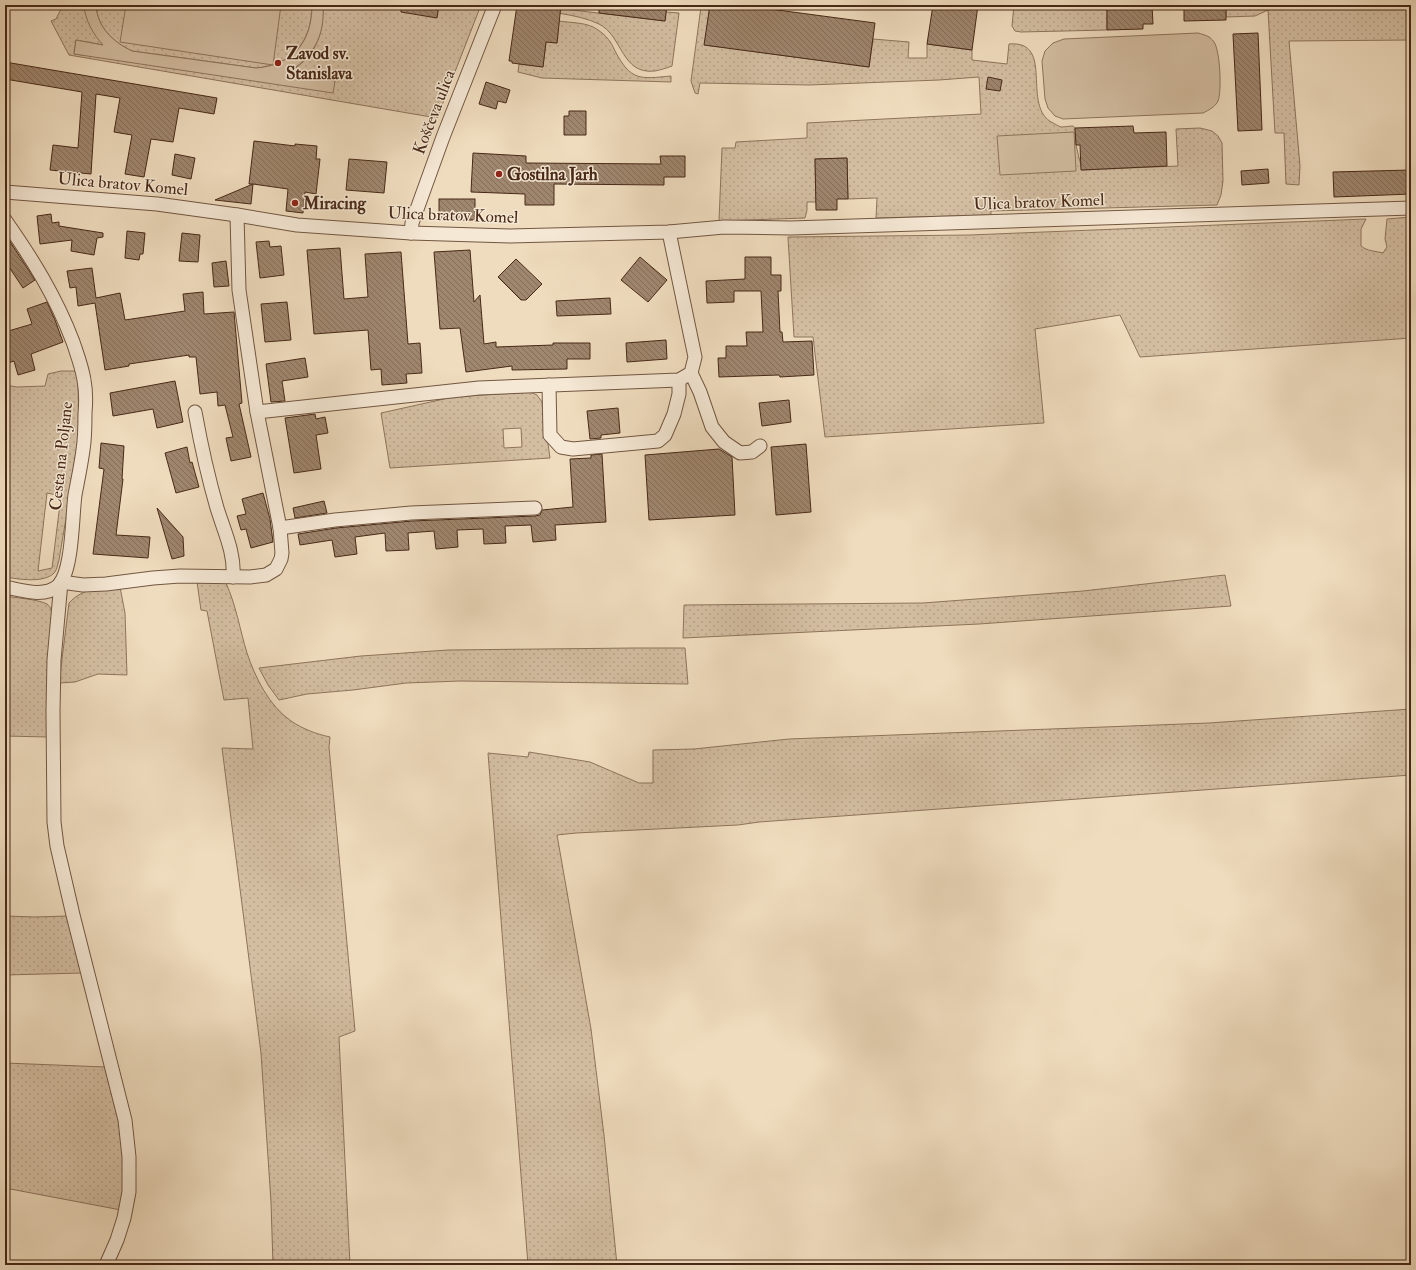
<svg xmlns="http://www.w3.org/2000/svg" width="1416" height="1270" viewBox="0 0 1416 1270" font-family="'IM FELL Double Pica',serif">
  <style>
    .grass { fill: url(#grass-dots); stroke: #8e745c; fill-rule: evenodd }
    .park { fill: #d3bea2; stroke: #8e745c }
    .building { fill: url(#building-back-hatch); stroke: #482917 }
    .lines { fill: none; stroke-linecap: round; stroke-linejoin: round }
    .minor-casing { stroke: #725641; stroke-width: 15 }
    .minor { stroke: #f5e8d5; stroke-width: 13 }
    .poi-dot { fill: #8f2418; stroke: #f5e8d5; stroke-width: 1.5 }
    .labels { text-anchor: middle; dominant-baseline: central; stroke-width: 3; stroke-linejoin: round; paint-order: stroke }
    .poi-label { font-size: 17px; font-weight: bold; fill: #482917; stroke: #f5e8d5; text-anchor: start }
    .street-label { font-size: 17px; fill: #482917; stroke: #f5e8d5 }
  </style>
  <defs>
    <pattern id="grass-dots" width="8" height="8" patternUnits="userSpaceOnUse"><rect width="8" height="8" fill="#d3bea2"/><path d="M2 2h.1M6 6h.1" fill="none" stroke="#b7a38b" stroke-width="1.8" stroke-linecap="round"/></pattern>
    <pattern id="building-back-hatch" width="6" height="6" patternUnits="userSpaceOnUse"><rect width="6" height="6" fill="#9f866e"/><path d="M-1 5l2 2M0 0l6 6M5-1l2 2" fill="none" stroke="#846e59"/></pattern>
  </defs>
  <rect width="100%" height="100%" fill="#efdcbe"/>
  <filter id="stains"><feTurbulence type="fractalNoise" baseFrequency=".005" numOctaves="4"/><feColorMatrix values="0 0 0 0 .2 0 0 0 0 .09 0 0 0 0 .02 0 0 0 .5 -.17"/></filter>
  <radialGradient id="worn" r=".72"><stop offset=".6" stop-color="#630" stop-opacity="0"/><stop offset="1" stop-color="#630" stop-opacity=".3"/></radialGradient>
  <g class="grass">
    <path d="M 63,5 L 84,5 L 84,9 L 99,40 L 104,45 L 76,40 L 74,54 L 334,81 L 286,74 C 314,59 324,37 323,5 L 481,5 L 437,118 L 69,55 L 51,21 L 56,19 Z"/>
    <path d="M 96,5 L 312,5 C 312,41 293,65 256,68 L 132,51 C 113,42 97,27 96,5 Z"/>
    <path d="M 517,5 L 539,6 L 665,21 L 666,12 L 679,13 L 672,66 C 667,68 660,70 655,71 C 621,75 623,36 599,24 C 579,14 542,11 518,8 Z"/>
    <path d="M 704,5 L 710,5 L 705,45 L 869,67 L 873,39 L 909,42 L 908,58 L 927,58 L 927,44 L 972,50 L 972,60 L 1007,64 L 1009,44 C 1056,40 1020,107 1053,123 C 1055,124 1058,126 1061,127 C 1065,127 1070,126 1073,126 L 1075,128 L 1076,145 L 1082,170 L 1178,166 L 1176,129 L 1200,128 L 1212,131 L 1218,136 L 1222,143 L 1223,181 L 1221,195 L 1217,205 L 991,211 L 991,215 L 876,218 L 877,198 L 848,199 L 847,158 L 815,159 L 816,202 L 807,202 L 807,210 L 805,218 L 719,221 L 722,148 L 735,148 L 736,142 L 807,138 L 807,123 L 981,114 L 979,77 L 939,80 L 809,85 L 700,83 L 698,94 L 695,93 L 691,81 L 701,7 Z"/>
    <polygon points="1014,5 1121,5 1121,7 1107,8 1107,30 1021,32 1015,31 1012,26"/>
    <polygon points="1226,5 1411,5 1411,40 1289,41 1300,166 1299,185 1286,184 1284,133 1275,133 1268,10 1255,16 1226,17"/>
    <path d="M 559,21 C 571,23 588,22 598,30 C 607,36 611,42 615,51 C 631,81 639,79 671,76 L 671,82 L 542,78 L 518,72 L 519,64 L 543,67 L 546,42 L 557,43 Z"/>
    <path d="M 1411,217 L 1411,338 L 1140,357 L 1120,315 L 1035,329 L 1044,423 L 825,437 L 813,337 L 794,337 L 788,237 L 970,235 L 1366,219 L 1361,229 L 1361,246 C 1367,251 1375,251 1383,253 L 1387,247 L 1385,239 L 1387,219 Z"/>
    <path d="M 61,371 L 75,371 L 78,380 L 79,441 L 59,560 C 58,563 57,569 55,572 C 45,584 18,579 5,577 L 5,385 L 17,387 L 45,386 L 48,374 ZM 47,493 L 61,496 L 52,568 L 38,571 Z"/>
    <path d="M 530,392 L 537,395 L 542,402 L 550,458 L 390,468 L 381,413 L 453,397 ZM 521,428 L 522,447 L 504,448 L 503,429 Z"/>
    <polygon points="1225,575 1231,606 979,624 683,638 684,605 923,603 1083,591"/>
    <path d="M 197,582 L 226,583 C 236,605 240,630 247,653 C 255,677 269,706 291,721 C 303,729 316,734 330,737 L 329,747 L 355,1031 L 339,1037 L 350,1265 L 273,1265 L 271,1202 L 261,1053 L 222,748 L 253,749 L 248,698 L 224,700 L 207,611 L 201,610 Z"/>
    <path d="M 120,587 L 125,613 L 127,675 L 98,674 L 75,682 L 59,683 L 69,603 C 84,587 99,589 120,587 Z"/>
    <path d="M 5,596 C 16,598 37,599 47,604 C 51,607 52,611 53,616 L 48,737 L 5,736 Z"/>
    <polygon points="634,648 685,648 688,684 460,681 406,683 353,690 307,694 279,700 268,685 259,668 361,656 448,650"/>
    <polygon points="1411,709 1411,775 759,822 738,825 576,833 557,835 591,1029 604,1135 617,1265 528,1265 488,753 528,757 529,752 590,762 639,783 653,783 653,750 694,749 789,739 1209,723"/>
    <polygon points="5,916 35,917 68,916 82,973 5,975"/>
    <path d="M 5,1063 L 106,1067 C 117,1105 124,1144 124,1183 C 124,1192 122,1201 121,1210 L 5,1188 Z"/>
  </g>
  <g class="park">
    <path d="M 84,5 L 96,5 C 97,27 113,42 132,51 L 256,68 C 293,65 312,42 312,5 L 323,5 C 325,37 313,57 286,74 L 335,81 L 333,93 L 74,54 L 76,40 L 103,45 C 93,34 85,20 84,5 Z"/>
    <polygon points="126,5 281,5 273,65 120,42"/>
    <path d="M 1198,33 C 1205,35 1210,36 1214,42 C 1220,50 1222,91 1218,101 C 1215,107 1209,110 1203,113 L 1063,119 L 1055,116 L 1048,108 L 1045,99 L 1042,61 L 1045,51 L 1053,43 L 1064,39 Z"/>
    <polygon points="1074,132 1076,171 1000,175 997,136"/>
  </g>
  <g class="building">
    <polygon points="401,5 439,5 437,18 401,12"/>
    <polygon points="517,5 561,5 557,43 546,42 543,67 512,63 512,61 509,61"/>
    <polygon points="599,5 667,5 665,21 599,13"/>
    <polygon points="710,5 740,5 875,23 869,67 704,45"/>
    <polygon points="933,5 978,5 972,50 927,44"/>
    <polygon points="1121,5 1152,5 1153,24 1143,24 1143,29 1107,30 1107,8 1121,7"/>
    <polygon points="1184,5 1226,5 1226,20 1184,21"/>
    <polygon points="1258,33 1262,130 1238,131 1233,34"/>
    <polygon points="5,62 217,98 214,114 179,108 173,142 151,139 144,177 125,174 132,135 114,132 120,98 96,94 91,174 50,170 53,145 78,148 82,92 5,79"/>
    <polygon points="988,77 1002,80 1000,91 986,89"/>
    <polygon points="486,82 510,90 506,103 498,101 496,109 479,104"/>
    <polygon points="569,111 586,111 586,135 564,135 564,116 569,116"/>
    <polygon points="1133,126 1134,133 1166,132 1167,166 1081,170 1080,145 1076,145 1075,128"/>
    <polygon points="254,141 295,146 295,144 317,146 316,159 320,159 316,194 305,192 303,213 286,211 288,189 253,184 251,204 215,200 253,184 249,184"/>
    <polygon points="473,153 526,156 526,163 661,164 660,156 685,156 685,177 664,177 664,185 554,184 554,205 525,205 525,194 471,192"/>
    <polygon points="175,154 195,158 191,179 172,175"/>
    <polygon points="847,158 848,199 837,199 837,210 816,210 815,159"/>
    <polygon points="349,159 387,162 384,193 346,190"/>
    <polygon points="1268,169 1269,183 1242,185 1241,171"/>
    <polygon points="1411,170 1411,194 1334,197 1333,172"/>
    <rect x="439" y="199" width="36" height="21"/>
    <polygon points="51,214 52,223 59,222 59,226 103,233 103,237 97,238 94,255 71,251 72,240 40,244 37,216"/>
    <polygon points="127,231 145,233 143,254 140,254 139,260 125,258"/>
    <polygon points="182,233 200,235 198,262 179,261"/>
    <polygon points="5,234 35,280 23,288 5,261"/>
    <polygon points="269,241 270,247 281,246 284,275 260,278 256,242"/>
    <polygon points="340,248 344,299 368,297 365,254 401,252 408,344 420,343 422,373 406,374 407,383 382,385 381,369 371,370 368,330 314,334 307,250"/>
    <polygon points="470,250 474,302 480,295 484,344 496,342 496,347 553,345 553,343 590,343 590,359 567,359 567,369 512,370 512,366 466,372 460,328 440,329 434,252"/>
    <polygon points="640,257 667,280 648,302 621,280"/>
    <polygon points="745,257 771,257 771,275 781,275 781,291 778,291 780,332 782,332 783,342 812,341 814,375 780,377 779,375 719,377 718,358 726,358 726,346 747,346 746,332 763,332 761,291 734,291 734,302 707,303 706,281 745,279"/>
    <polygon points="516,259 542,284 526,300 521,300 498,277"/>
    <polygon points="226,261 229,286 214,287 212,263"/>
    <polygon points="92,268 96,298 120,293 125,320 185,311 183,294 203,292 204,314 234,312 242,403 239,404 251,457 231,461 226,438 233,437 225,405 218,406 217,392 200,394 196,357 189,357 189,355 129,364 129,366 105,370 95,303 78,306 76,287 70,288 67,271"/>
    <polygon points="610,298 611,314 557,316 556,301"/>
    <polygon points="47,302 55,320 63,342 31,354 35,370 18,375 14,361 5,364 5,332 32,324 27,309"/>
    <polygon points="287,302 291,340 265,342 261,304"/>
    <polygon points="666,340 667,359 627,362 626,343"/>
    <polygon points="305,358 308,377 282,381 285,401 271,402 266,364"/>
    <polygon points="175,381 183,422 157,428 153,409 113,416 110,393"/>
    <polygon points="789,400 791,422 762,426 759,403"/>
    <polygon points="618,408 620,433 601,435 601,438 590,439 587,411"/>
    <polygon points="315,414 316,419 325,417 328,433 316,435 321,469 294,473 285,418"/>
    <polygon points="101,443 124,446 122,479 123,479 116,535 150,537 148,558 93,554 104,469 99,468"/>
    <polygon points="806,444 811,512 776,515 771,447"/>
    <polygon points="187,447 190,463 192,462 199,487 176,493 165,453"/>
    <polygon points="719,449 732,457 735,515 649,520 645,455"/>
    <polygon points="602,454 606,522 555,525 556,540 533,542 531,525 505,526 506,543 484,544 483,529 457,530 458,547 436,549 434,531 408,533 409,550 386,551 385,533 355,537 357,554 335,557 332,540 300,545 298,534 336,528 412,521 535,516 540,515 542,510 573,507 570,459 591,458 591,455"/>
    <polygon points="263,493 270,519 273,542 251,548 246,529 241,530 237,516 246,514 242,499"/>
    <polygon points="324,501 327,513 295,518 293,508"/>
    <polygon points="157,508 183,537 184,556 172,559"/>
  </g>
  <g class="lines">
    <defs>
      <g id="minor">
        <polyline points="5,192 157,204 237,215 297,225 411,233 510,236 669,232 724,227 791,228 1411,208"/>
        <path d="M 5,220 C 33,260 56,297 73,342 C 77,354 82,367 84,380 C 86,391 86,402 85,413 C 85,425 85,438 83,450 C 81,465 78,479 75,495 C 72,516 73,571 58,586 C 44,598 21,590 5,587"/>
        <polyline points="411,233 412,223 443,137 495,5"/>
        <polyline points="691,373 700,392 712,427 724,442 740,453 752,452 760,446"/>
        <polyline points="549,385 550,435 561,447 573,449 658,441 665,435 674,414 679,394 679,380"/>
        <path d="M 195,412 C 201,445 208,477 217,508 C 224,531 235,553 233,577"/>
        <polyline points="257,412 479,388 679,380 691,373 695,357 669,232"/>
        <polyline points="280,528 335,520 411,513 535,508"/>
        <polyline points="61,582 54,660 53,711 54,822 57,846 73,915 125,1120 129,1157 129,1192 124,1218 117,1240 106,1265"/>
        <polyline points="61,582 83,585 106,584 153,578 180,576 250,577 266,575 276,569 281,559 282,553 280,528 257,412 239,290 237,215"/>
      </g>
    </defs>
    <use href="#minor" class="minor-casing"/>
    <use href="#minor" class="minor"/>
  </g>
  <g class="poi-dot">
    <circle cx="278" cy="63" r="4"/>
    <circle cx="499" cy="174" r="4"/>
    <circle cx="295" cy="203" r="4"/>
  </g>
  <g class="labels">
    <g class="poi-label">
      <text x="286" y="53">Zavod sv.<tspan x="286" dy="20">Stanislava</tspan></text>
      <text x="507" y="174">Gostilna Jarh</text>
      <text x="303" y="203">Miracing</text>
    </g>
    <g class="street-label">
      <text transform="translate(434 112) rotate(-69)">Koščeva ulica</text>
      <text transform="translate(123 184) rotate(5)">Ulica bratov Komel</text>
      <text transform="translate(1039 202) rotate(-2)">Ulica bratov Komel</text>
      <text transform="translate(453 215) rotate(2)">Ulica bratov Komel</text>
      <text transform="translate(61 456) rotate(-84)">Cesta na Poljane</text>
    </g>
  </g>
  <rect width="1416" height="1270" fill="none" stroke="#efdcbe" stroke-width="20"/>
  <rect x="6" y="6" width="1404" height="1258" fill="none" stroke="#482917" stroke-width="2"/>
  <rect x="10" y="10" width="1396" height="1250" fill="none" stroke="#482917"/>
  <rect width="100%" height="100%" filter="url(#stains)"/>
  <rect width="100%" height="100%" fill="url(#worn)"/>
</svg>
